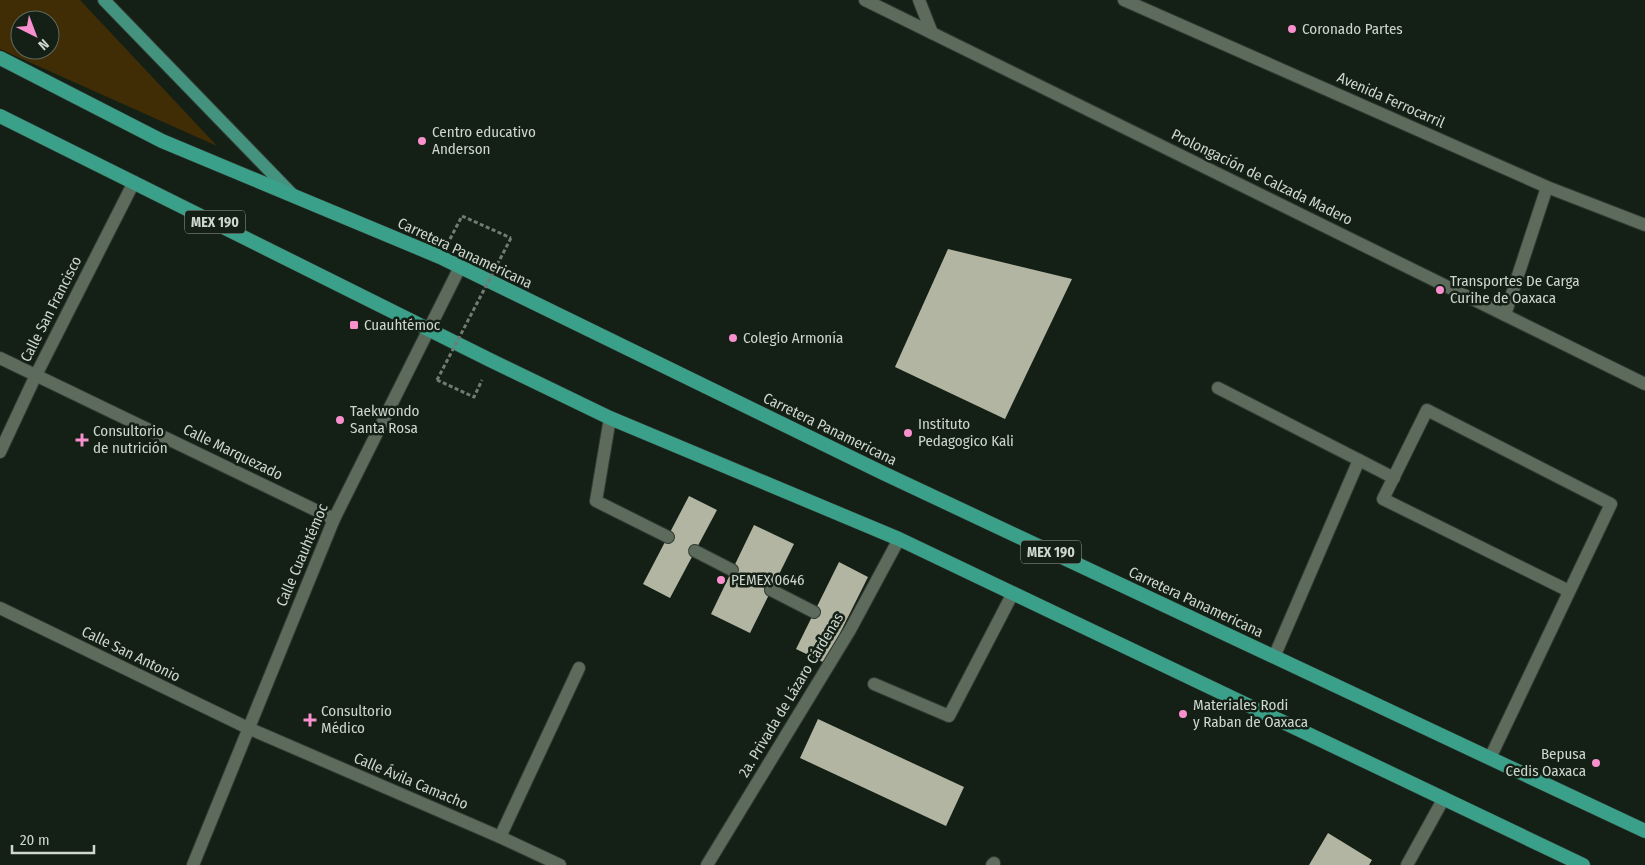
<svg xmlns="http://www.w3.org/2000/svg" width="1645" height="865" viewBox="0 0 1645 865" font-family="'Fira Sans Condensed',sans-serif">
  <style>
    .green { fill: #402d05; fill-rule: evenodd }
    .building { fill: #b2b5a1 }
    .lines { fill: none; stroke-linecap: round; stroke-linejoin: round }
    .service-casing { stroke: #333b33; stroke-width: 14 }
    .minor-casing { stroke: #333b33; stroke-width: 14 }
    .tertiary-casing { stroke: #333b33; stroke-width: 14 }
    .primary-casing { stroke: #333b33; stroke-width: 14 }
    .trunk-casing { stroke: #333b33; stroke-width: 15 }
    .path { stroke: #717b71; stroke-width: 3; stroke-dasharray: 4 2.5; stroke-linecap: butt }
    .service { stroke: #5d6b5d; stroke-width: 12 }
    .minor { stroke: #5d6b5d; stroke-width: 12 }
    .tertiary { stroke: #5d6b5d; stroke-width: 12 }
    .primary { stroke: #43937f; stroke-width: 12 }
    .trunk { stroke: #3aa08a; stroke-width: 14 }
    .path-bridge { stroke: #717b71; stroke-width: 3; stroke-dasharray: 4 2.5; stroke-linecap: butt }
    .poi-dot { fill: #f790cd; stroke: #142015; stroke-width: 2 }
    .labels { text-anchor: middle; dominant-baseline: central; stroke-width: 5; stroke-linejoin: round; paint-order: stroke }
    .shield { fill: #142015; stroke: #969f96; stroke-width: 1 }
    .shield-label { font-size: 14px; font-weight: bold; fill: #ced6ce }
    .poi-label { font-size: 15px; fill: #ced6ce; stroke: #142015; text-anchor: start }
    .street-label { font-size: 15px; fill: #ced6ce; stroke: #142015 }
  </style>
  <rect width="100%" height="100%" fill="#142015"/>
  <path class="green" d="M 0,0 L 80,0 L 217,146 L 0,49 ZM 20,20 L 50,20 L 50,50 L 20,50 Z"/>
  <g class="building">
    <polygon points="948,249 1072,279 1005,419 895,367"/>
    <polygon points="689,496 717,510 670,598 643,584"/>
    <polygon points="754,525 794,544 750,633 711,614"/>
    <polygon points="839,562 868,577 825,663 796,649"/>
    <polygon points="818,719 964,787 946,826 800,758"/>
    <polygon points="1328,833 1372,860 1369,865 1309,865"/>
  </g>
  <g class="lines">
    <defs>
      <g id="service">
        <polyline points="1218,388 1359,460 1274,657"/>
        <polyline points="610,418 596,501 668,537"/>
        <polyline points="1359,460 1394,478"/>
        <polyline points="695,551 732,570"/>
        <polyline points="771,590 814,612"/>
        <polyline points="874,684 949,716 1013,593"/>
        <polyline points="1490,758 1611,504 1427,410 1383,499 1569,591"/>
      </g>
      <g id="minor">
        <polyline points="919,0 932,33"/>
        <polyline points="1124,0 1547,187 1645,225"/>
        <polyline points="1505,315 1547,187"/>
        <polyline points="0,358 334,519"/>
        <polyline points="0,452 36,375 134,182"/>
        <polyline points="0,608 248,728 500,837 560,865"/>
        <polyline points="500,837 579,668"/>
        <polyline points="193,865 334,519 460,267"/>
        <polyline points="707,865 850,630 899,539"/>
        <polyline points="992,865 994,863"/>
        <polyline points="1407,865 1444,798"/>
      </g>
      <polyline id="tertiary" points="865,0 1645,384"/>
      <polyline id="primary" points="104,0 292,194"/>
      <g id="trunk">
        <polyline points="0,58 162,141 440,257 883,473 1645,831"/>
        <polyline points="0,116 490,360 610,418 899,539 1583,865"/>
      </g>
    </defs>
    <use href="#service" class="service-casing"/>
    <use href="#minor" class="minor-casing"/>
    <use href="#tertiary" class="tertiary-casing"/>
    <use href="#primary" class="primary-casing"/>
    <use href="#trunk" class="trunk-casing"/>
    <g class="path">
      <polyline points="450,239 462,216 511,238"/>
      <polyline points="437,380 474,397 482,380"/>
    </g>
    <use href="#service" class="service"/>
    <use href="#minor" class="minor"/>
    <use href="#tertiary" class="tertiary"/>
    <use href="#primary" class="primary"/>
    <use href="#trunk" class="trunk"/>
    <polyline class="path-bridge" points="437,380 511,238"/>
  </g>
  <g class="poi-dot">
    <circle cx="1292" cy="29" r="5"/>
    <circle cx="422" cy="141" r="5"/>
    <circle cx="1440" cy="290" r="5"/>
    <rect x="349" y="320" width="10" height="10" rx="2.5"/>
    <circle cx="733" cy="338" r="5"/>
    <circle cx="340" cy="420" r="5"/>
    <circle cx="908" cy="433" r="5"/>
    <path d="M79.5 432.5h5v5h5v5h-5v5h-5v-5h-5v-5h5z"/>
    <circle cx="721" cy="580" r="5"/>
    <circle cx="1183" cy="714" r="5"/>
    <path d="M307.5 712.5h5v5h5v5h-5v5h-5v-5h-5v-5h5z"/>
    <circle cx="1596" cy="763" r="5"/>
  </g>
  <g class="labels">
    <g class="shield">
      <rect x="185" y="210.5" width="60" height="23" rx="4"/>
      <rect x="1021" y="540.5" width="60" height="23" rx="4"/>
    </g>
    <g class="shield-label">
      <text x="215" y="222">MEX 190</text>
      <text x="1051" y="552">MEX 190</text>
    </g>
    <g class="poi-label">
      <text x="1302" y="29">Coronado Partes</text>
      <text x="432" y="132">Centro educativo<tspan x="432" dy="17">Anderson</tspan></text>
      <text x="1450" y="281">Transportes De Carga<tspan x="1450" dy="17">Curihe de Oaxaca</tspan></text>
      <text x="364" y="325">Cuauhtémoc</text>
      <text x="743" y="338">Colegio Armonía</text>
      <text x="350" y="411">Taekwondo<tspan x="350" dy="17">Santa Rosa</tspan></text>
      <text x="918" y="424">Instituto<tspan x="918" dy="17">Pedagogico Kali</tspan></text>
      <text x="93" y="431">Consultorio<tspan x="93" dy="17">de nutrición</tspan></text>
      <text x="731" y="580">PEMEX 0646</text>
      <text x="1193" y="705">Materiales Rodi<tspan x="1193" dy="17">y Raban de Oaxaca</tspan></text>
      <text x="321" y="711">Consultorio<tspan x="321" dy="17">Médico</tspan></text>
      <text x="1586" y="754" text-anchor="end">Bepusa<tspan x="1586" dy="17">Cedis Oaxaca</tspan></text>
    </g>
    <g class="street-label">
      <text transform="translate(1391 100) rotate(24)">Avenida Ferrocarril</text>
      <text transform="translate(1262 177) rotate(26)">Prolongación de Calzada Madero</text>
      <text transform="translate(465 253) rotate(25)">Carretera Panamericana</text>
      <text transform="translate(51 309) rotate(-63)">Calle San Francisco</text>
      <text transform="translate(830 429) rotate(26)">Carretera Panamericana</text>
      <text transform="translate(233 452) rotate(26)">Calle Marquezado</text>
      <text transform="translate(302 555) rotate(-67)">Calle Cuauhtémoc</text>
      <text transform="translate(1196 602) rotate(25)">Carretera Panamericana</text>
      <text transform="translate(131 654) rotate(26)">Calle San Antonio</text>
      <text transform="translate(791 695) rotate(-59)">2a. Privada de Lázaro Cárdenas</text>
      <text transform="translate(411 781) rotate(23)">Calle Ávila Camacho</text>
    </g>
  </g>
  <g transform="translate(35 35) rotate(138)"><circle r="24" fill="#142015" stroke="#5e695f"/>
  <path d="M0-4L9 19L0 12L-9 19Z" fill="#f790cd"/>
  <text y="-8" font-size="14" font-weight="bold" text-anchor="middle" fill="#ced6ce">N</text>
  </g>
  <path d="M12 845v8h82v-8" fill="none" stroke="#ced6ce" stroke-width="2.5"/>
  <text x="20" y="845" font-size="15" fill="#ced6ce" stroke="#142015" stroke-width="4" paint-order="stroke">20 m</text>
</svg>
